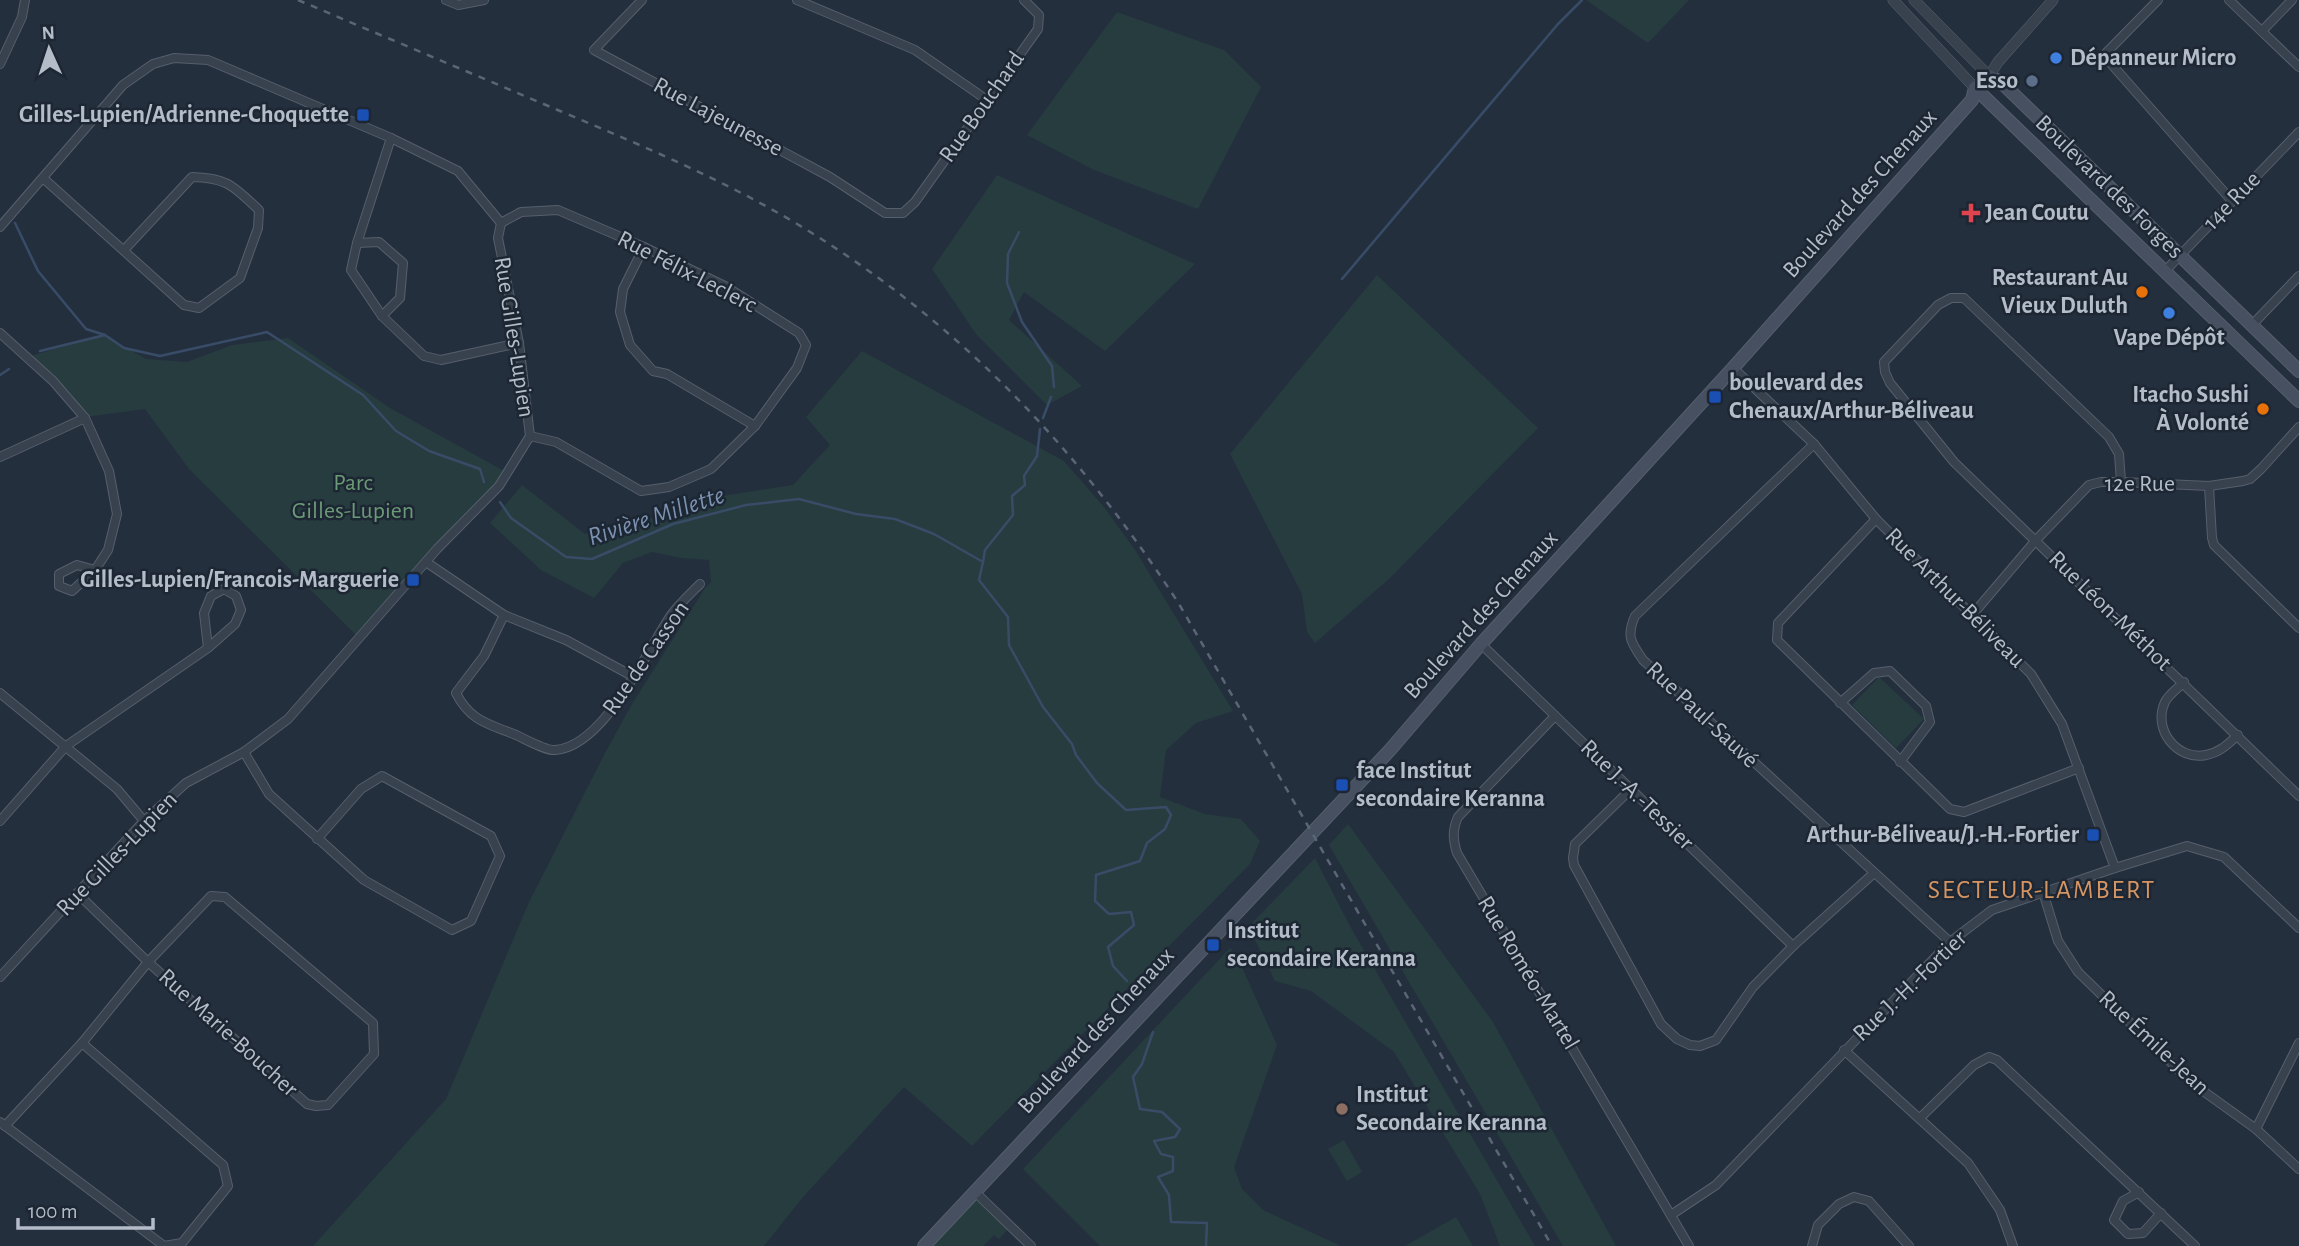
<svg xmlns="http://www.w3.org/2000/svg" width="2299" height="1246" viewBox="0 0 2299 1246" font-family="'Alegreya Sans',sans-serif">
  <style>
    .green { fill: #263c3f }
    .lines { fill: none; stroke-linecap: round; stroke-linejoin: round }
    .stream { stroke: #394c67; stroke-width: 2.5 }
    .minor-casing { stroke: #565f6c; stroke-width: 10 }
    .tertiary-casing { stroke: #565f6c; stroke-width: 11 }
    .secondary-casing { stroke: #565f6c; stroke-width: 14 }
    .minor { stroke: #38414e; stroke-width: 8 }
    .tertiary { stroke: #38414e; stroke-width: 10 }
    .secondary { stroke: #465061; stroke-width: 12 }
    .rail { stroke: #5a6575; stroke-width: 2.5; stroke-dasharray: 7 7; stroke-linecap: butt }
    .shop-dot { fill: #3f7fe0; stroke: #1d2633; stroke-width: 2.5 }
    .service-dot { fill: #5c6f8a; stroke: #1d2633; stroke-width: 2.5 }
    .transit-dot { fill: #1a4fb4; stroke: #1d2633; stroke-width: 2.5 }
    .health-dot { fill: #e0444e; stroke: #1d2633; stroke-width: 2.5 }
    .food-dot { fill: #e8710a; stroke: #1d2633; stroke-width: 2.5 }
    .education-dot { fill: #8d6e63; stroke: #1d2633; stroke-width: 2.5 }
    .labels { text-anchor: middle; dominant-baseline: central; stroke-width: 5; stroke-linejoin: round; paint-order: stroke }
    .poi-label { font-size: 24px; font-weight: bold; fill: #b4bcc9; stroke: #1d2633; text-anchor: start }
    .street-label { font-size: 24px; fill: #b4bcc9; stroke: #1d2633 }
    .park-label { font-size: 24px; fill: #6b9a76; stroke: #1d2633 }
    .water-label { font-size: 26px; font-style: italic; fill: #7c92b1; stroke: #1d2633 }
    .neighbourhood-label { font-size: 26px; letter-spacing: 2px; fill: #d59563; stroke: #1d2633 }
  </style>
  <rect width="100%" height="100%" fill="#242f3e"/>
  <g class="green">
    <polygon points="1586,0 1689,0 1648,43"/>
    <polygon points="1117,12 1224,50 1261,87 1198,209 1094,170 1027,135"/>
    <polygon points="997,175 1195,264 1105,351 1024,292 1009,320 1082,386 1047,405 976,334 932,269"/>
    <polygon points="1377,275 1538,428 1390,578 1315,643 1307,632 1302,594 1230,454"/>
    <polygon points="103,334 146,359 187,362 232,345 288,338 390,408 506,472 358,637 189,469 145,409 85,417 28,357"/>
    <polygon points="862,351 1064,461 1104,507 1135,550 1233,711 1196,723 1166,750 1160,797 1205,814 1241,819 1260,841 1250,864 972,1146 904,1087 803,1197 764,1246 313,1246 446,1099 529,902 605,753 632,704 705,588 711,582 709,560 682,558 652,552 623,563 594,598 541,570 490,523 522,485 585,534 665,515 695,503 728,495 793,485 830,445 806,417"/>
    <polygon points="1879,677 1924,719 1896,748 1852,705"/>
    <polygon points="1348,824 1493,1022 1616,1246 1563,1246 1329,845"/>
    <polygon points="1315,858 1351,928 1535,1246 1500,1246 1480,1194 1394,1052 1311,991 1275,981 1254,938 1250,925"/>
    <polygon points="1230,948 1236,954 1277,1045 1234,1167 1242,1189 1263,1210 1341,1246 1100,1246 1023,1169"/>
    <polygon points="1344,1140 1362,1172 1347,1181 1328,1149"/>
    <polygon points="974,1191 1011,1226 999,1239 994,1235 983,1246 924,1246"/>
    <polygon points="1456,1217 1473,1246 1405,1246"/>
  </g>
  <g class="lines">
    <g class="stream">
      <polyline points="15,223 38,271 86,329 105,335 124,348 160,356 267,332 363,395 396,431 429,451 480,469 484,482"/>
      <polyline points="1019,232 1008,254 1007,283 1022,322 1052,366 1054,387"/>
      <polyline points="1342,279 1558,24 1582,0"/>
      <polyline points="40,351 105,335"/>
      <polyline points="0,375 9,369"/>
      <polyline points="1043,418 1051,397"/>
      <polyline points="500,502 511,518 566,557 592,559 673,524 746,505 799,499 856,514 895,519 934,534 983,562 979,580 1008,617 1009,645 1043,707 1072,744 1076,755 1097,783 1126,810 1166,807 1171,815 1165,829 1147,843 1140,861 1096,875 1095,901 1109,914 1131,912 1134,925 1108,947 1113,966 1127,981"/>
      <polyline points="983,562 985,550 1013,515 1012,496 1025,485 1024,476 1037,456 1040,429"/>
      <polyline points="1153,1032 1142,1064 1133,1077 1140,1109 1162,1112 1180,1129 1175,1137 1154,1141 1161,1154 1173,1157 1173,1171 1158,1177 1169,1195 1171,1222 1207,1223 1206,1246"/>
    </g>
    <defs>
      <g id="minor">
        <polyline points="446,0 458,5 484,0"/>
        <polyline points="642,0 594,50 830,177 885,213 903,213 915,202 1038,29 1039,15 1024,0"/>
        <polyline points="797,0 915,50 987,100"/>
        <polyline points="2158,0 2106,53 2106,58 2232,201"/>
        <polyline points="2229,0 2299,67"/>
        <polyline points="2262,31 2292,0"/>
        <polyline points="0,64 22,17 25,0"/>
        <polyline points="391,138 357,243 351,270 382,316 424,356 441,360 519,343"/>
        <path d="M 43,178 L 184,305 L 199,308 L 240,278 L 258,228 L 259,210 C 233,186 228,178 192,177 L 124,250"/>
        <polyline points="501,223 521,212 558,210 644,247 725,286 799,333 806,345 797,368 755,426 711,469 669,487 641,491 556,442 530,436"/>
        <polyline points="0,227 123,85 153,64 174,58 208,60 391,138 458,171 501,223"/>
        <polyline points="357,243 379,242 403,263 400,298 382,316"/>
        <polyline points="644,247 623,289 620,312 630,345 653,371 667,374 755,426"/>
        <polyline points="2165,271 2299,132"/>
        <polyline points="2251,326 2299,276"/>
        <polyline points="0,333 53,381 85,418 109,471 117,514 108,550 95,570 72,591 59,586 59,574 77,565 95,570"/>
        <polyline points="1733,368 1814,444 1876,519 2031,674 2062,724 2115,868"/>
        <path d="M 1814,444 L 1635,616 C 1626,636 1631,643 1643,660 L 1950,942"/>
        <polyline points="0,457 85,418"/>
        <polyline points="2121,482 2119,454 2109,437 1964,298 1951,298 1938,305 1884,362 1885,372 1890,383 1954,462 2299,796"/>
        <polyline points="2209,486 2212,538 2214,545 2299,628"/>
        <polyline points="1876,519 1778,623 1777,640 1950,809 1964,812 2079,768"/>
        <polyline points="426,562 504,615 566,640 634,677"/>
        <polyline points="1973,614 2036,540 2089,485 2101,482 2121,482 2209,486 2243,481 2250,479 2261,469 2299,427"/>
        <path d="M 504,615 L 484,656 L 456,693 C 470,721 489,724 516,735 C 525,739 546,751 555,750 C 604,747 646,652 671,615 C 679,604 690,594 700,584"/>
        <polyline points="1481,644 1793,946"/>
        <path d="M 2184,682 C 2178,688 2168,695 2165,702 C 2152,729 2177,761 2206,755 C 2219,753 2228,744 2238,735"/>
        <polyline points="0,693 117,789 144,821"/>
        <polyline points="1840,703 1874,673 1890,671 1926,706 1930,722 1900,762"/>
        <path d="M 1555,716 L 1458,817 C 1452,830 1453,840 1457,853 L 1689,1246"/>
        <polyline points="244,752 269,794 364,880 452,930 471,921 500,856 491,836 382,776 361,789 317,839"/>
        <polyline points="1631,789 1575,844 1573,858 1574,865 1661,1024 1677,1039 1690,1045 1700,1046 1716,1040 1753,987 1793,946 1874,873"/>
        <polyline points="0,821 66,746 208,648 235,624 241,610 236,596 224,589 211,596 204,613 208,648"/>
        <polyline points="2043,892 2058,941 2078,972 2192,1083 2256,1129 2299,1169"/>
        <polyline points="0,977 144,821 186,783 244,752 288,719 437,549 499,486 530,436 519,343 498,238 501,223"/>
        <polyline points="1844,1050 1968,1163 2000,1210 2013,1246"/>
        <polyline points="1920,1118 1974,1065 1989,1057 1997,1060 2195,1246"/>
        <polyline points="0,1122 164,1246 182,1243 228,1186 223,1165 82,1043"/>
        <polyline points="5,1126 82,1043 148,962 211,896 225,897 373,1023 374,1054 328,1105 316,1106 307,1104 148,962 77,893"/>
        <polyline points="2256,1129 2299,1043"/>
        <polyline points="974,1191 1031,1246"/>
        <polyline points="2139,1192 2123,1201 2114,1220 2128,1234 2143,1233 2161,1213"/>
        <polyline points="1671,1215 1716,1185 1950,942 1992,910 2115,868 2187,846 2224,857 2299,928"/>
        <polyline points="1812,1246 1818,1225 1839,1204 1854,1197 1869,1201 1909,1246"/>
      </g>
      <g id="tertiary">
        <polyline points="1893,0 1975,88"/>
        <polyline points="1914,0 1989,76 1998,62 2053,0"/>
      </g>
      <g id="secondary">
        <polyline points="1975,88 2299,401"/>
        <polyline points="924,1246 1390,750 1481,644 1733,368 1972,100 1975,88 1989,76 2001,82 2299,371"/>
      </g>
    </defs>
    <use href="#minor" class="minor-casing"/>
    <use href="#tertiary" class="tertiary-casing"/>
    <use href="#secondary" class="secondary-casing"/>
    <use href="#minor" class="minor"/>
    <use href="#tertiary" class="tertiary"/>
    <use href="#secondary" class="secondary"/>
    <path class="rail" d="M 298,0 C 385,37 473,74 560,111 C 645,147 729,182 807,230 C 963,326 1080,451 1179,604 L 1552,1246"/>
  </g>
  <g class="shop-dot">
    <circle cx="2056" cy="58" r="7"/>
    <circle cx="2169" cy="313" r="7"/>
  </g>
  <circle class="service-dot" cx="2032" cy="81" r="7"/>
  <g class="transit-dot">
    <rect x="356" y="108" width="14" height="14" rx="3.5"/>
    <rect x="1708" y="390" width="14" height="14" rx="3.5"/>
    <rect x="406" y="573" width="14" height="14" rx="3.5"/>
    <rect x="1335" y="778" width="14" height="14" rx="3.5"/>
    <rect x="2086" y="828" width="14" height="14" rx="3.5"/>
    <rect x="1206" y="938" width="14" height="14" rx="3.5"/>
  </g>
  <path class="health-dot" d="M1967.5 202.5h7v7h7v7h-7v7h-7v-7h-7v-7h7z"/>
  <g class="food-dot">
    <circle cx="2142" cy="292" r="7"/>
    <circle cx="2263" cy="409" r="7"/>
  </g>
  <circle class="education-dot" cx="1342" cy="1109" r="7"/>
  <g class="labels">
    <g class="poi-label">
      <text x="2070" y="58">Dépanneur Micro</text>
      <text x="2018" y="81" text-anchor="end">Esso</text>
      <text x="349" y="115" text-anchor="end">Gilles-Lupien/Adrienne-Choquette</text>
      <text x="1985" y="213">Jean Coutu</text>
      <text x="2128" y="278" text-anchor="end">Restaurant Au<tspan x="2128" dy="28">Vieux Duluth</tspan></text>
      <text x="2169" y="338" text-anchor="middle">Vape Dépôt</text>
      <text x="1729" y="383">boulevard des<tspan x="1729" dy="28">Chenaux/Arthur-Béliveau</tspan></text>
      <text x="2249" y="395" text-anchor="end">Itacho Sushi<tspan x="2249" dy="28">À Volonté</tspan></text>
      <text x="399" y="580" text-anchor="end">Gilles-Lupien/Francois-Marguerie</text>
      <text x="1356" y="771">face Institut<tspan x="1356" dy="28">secondaire Keranna</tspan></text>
      <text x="2079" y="835" text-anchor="end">Arthur-Béliveau/J.-H.-Fortier</text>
      <text x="1227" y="931">Institut<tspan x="1227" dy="28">secondaire Keranna</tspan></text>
      <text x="1356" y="1095">Institut<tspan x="1356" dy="28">Secondaire Keranna</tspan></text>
    </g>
    <g class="street-label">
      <text transform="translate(982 107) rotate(-55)">Rue Bouchard</text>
      <text transform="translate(718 117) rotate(28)">Rue Lajeunesse</text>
      <text transform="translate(2109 187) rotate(44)">Boulevard des Forges</text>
      <text transform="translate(1860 194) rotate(-48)">Boulevard des Chenaux</text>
      <text transform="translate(2232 201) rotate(-46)">14e Rue</text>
      <text transform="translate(687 272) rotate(27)">Rue Félix-Leclerc</text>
      <text transform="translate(514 337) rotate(81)">Rue Gilles-Lupien</text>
      <text x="2140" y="484">12e Rue</text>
      <text transform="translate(1955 598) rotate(45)">Rue Arthur-Béliveau</text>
      <text transform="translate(2110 611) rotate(44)">Rue Léon-Méthot</text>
      <text transform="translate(1481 615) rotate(-48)">Boulevard des Chenaux</text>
      <text transform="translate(646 658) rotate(-55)">Rue de Casson</text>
      <text transform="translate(1702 715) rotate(43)">Rue Paul-Sauvé</text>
      <text transform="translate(1637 795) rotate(44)">Rue J.-A.-Tessier</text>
      <text transform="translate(117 854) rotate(-46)">Rue Gilles-Lupien</text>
      <text transform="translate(1528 973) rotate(59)">Rue Roméo-Martel</text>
      <text transform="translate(1910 986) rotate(-44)">Rue J.-H.-Fortier</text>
      <text transform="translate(1096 1031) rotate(-47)">Boulevard des Chenaux</text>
      <text transform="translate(228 1033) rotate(42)">Rue Marie-Boucher</text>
      <text transform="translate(2154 1043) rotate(43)">Rue Émile-Jean</text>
    </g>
    <g class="park-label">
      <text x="353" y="483">Parc<tspan x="353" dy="28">Gilles-Lupien</tspan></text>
    </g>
    <g class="water-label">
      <text transform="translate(656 516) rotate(-18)">Rivière Millette</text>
    </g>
    <g class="neighbourhood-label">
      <text x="2042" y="890">SECTEUR-LAMBERT</text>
    </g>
  </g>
  <g transform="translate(49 49) rotate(357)" stroke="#1d2633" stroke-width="5" paint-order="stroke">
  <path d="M0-5L12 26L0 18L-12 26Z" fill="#b4bcc9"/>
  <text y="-10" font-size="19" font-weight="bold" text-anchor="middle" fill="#b4bcc9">N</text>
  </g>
  <path d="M18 1218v10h135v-10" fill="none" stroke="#b4bcc9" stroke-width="3.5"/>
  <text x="28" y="1218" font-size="21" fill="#b4bcc9" stroke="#1d2633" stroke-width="5" paint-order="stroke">100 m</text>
</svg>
